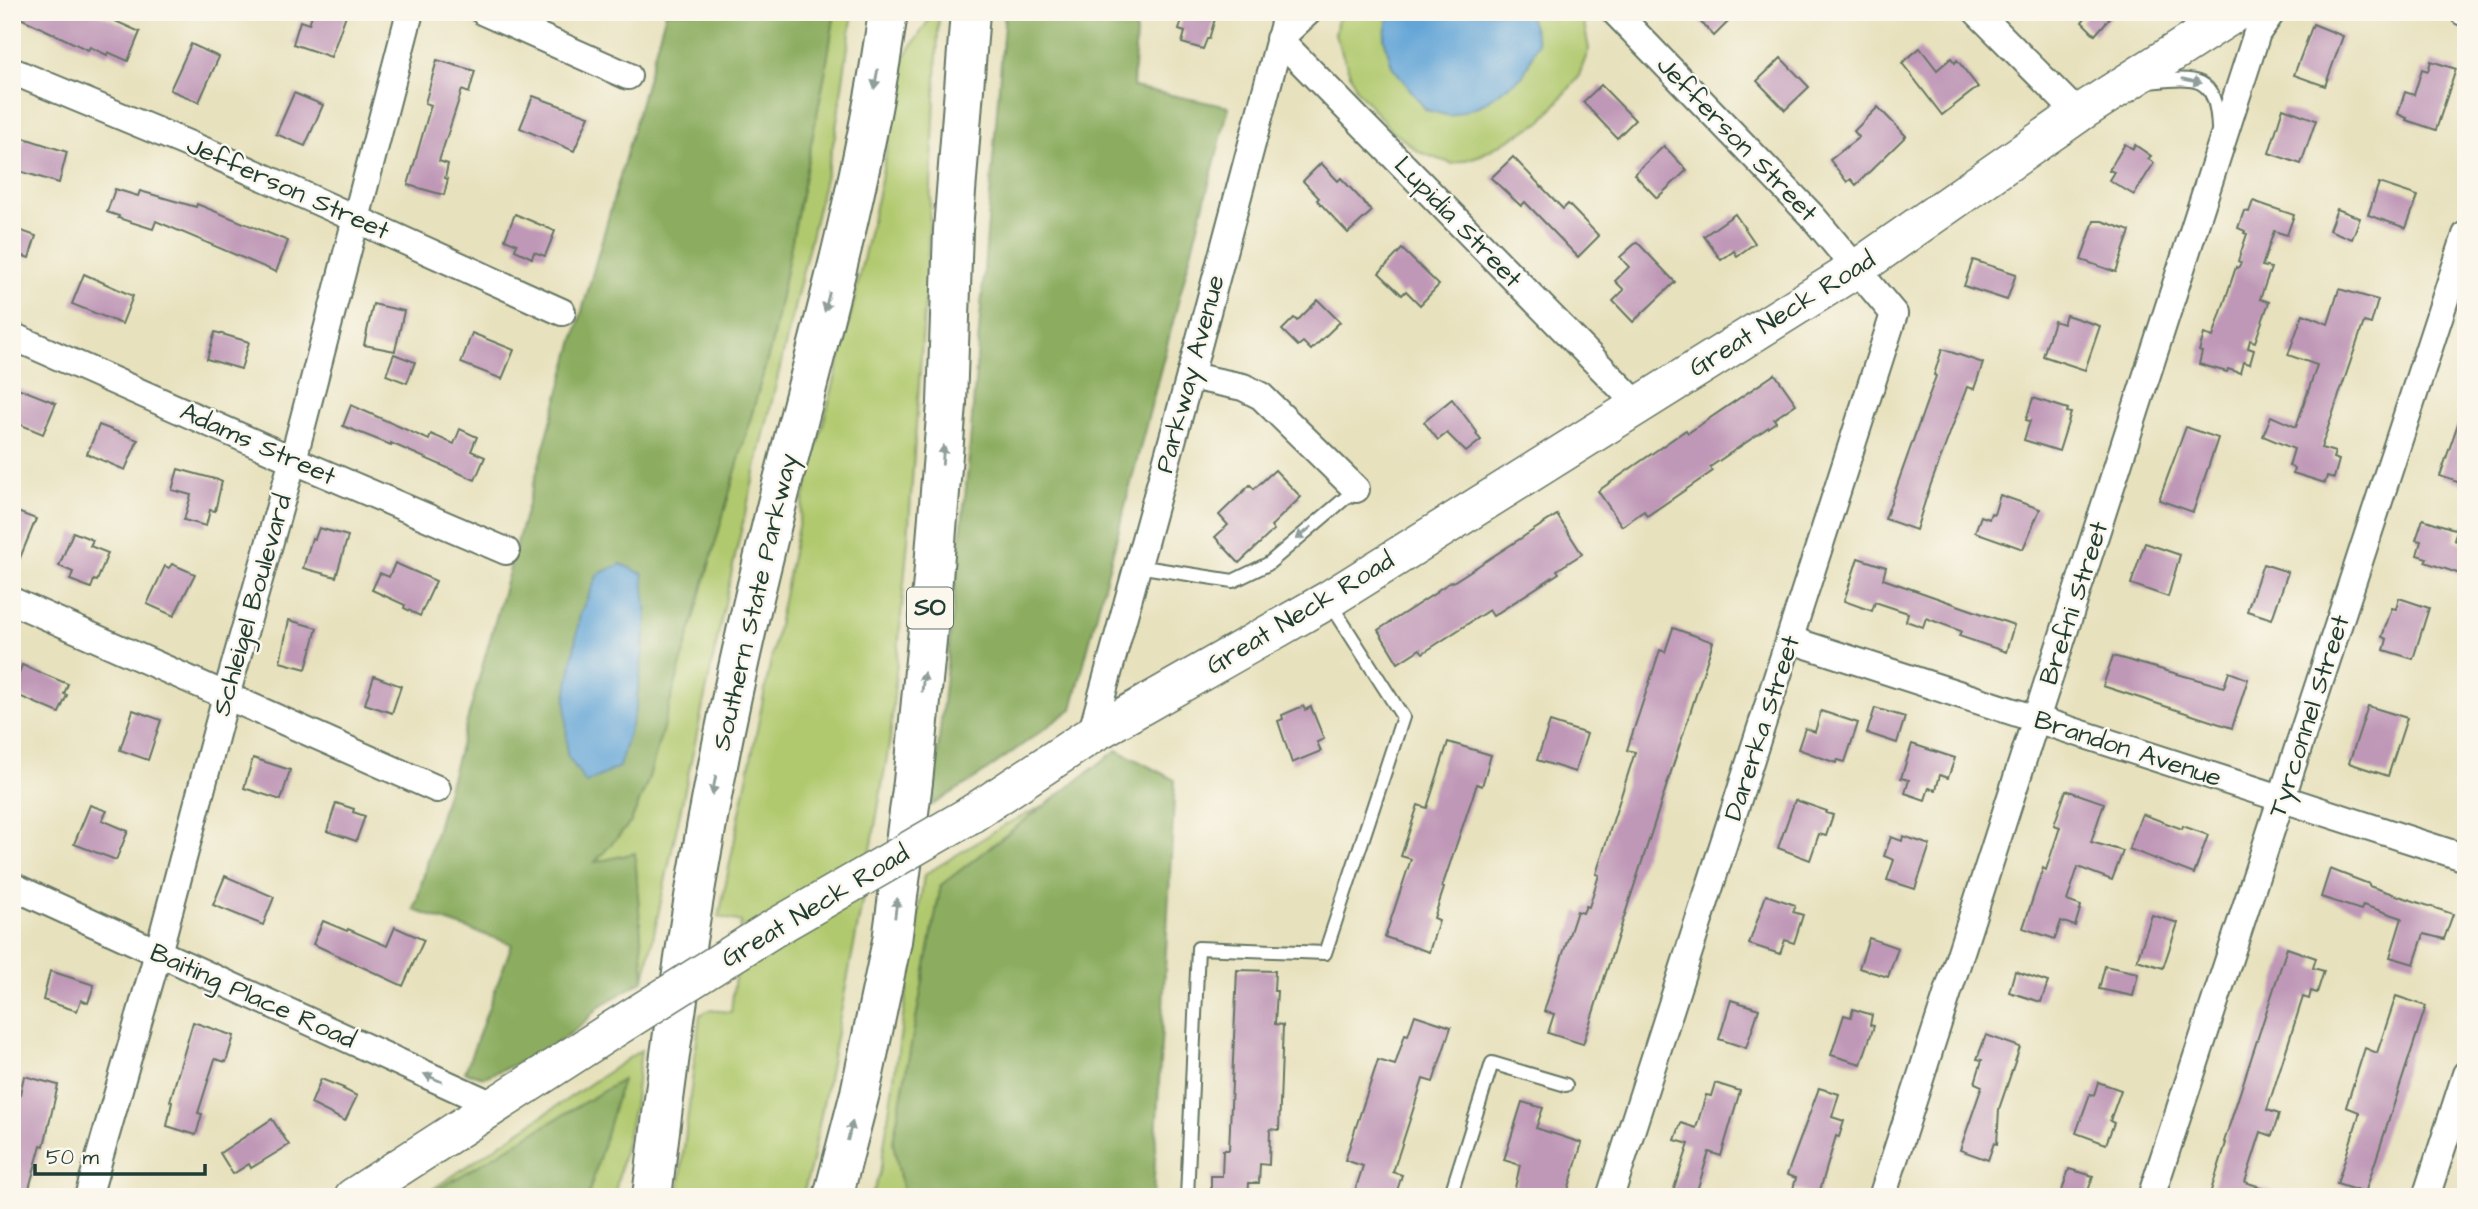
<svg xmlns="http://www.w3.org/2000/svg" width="2478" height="1209" viewBox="0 0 2478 1209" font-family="'Architects Daughter',sans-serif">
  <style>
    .green { fill: #b1c96e; stroke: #688351; stroke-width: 2 }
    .forest { fill: #8cad61; stroke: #56754a; stroke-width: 2 }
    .water { fill: #63a5d7; stroke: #417186; stroke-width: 2 }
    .building { fill: #bf98b7 }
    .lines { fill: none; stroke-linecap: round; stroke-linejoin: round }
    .service-casing { stroke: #657664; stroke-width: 16 }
    .minor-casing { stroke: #657664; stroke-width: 30 }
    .secondary-casing { stroke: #657664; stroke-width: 40 }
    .motorway-casing { stroke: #657664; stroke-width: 42 }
    .service { stroke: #fff; stroke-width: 12 }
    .minor { stroke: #fff; stroke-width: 26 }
    .secondary { stroke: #fff; stroke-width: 37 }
    .motorway { stroke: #fff; stroke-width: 38 }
    .secondary-bridge-casing { stroke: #657664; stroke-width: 40; stroke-linecap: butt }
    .secondary-bridge { stroke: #fff; stroke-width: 37 }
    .oneway { fill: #8f9e9a }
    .labels { text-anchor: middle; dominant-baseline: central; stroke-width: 5; stroke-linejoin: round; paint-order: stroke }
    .shield { fill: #fbf7ec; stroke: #61756b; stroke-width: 2 }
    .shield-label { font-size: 24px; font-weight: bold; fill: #1f3d34 }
    .street-label { font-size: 26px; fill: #1f3d34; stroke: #fbf7ec }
  </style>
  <rect width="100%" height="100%" fill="#fbf7ec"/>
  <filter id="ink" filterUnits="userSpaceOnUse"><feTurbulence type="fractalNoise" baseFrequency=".0143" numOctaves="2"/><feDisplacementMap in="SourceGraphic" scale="14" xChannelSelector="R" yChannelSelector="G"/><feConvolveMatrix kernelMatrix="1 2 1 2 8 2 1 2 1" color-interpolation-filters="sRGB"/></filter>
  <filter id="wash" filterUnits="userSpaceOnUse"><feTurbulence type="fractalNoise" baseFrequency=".00686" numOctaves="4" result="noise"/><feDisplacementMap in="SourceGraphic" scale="28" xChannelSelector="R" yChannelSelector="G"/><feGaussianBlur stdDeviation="1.57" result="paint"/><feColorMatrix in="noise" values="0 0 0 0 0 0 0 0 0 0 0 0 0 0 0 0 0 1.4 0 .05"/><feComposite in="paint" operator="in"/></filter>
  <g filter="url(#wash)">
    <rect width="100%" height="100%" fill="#e7e1bd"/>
    <g class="green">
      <polygon points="835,12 853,12 835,136 736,552 644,980 635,854 594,863 631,822 648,781 771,346 825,74"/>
      <polygon points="934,12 939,12 927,270 908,539 890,739 860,914 811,1166 802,1197 678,1197 700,1015 709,1010 731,1012 741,922 719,917 804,497 843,348 880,185 904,58"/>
      <polygon points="1339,12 1579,12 1583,18 1589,49 1578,78 1541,122 1481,155 1453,164 1419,152 1389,128 1356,89 1335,35"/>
      <polygon points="1043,806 941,885 893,1142 904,1197 871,1197 880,1173 924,875 1005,825"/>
      <polygon points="641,1050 634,1107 614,1197 421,1197"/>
    </g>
    <g class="forest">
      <polygon points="666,12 835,12 825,74 771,346 648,781 631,822 595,862 635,853 644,980 600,1006 583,1024 543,1053 484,1077 465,1072 512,944 414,910"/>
      <polygon points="1005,12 1137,12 1133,87 1229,107 1072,709 976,778 932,805 968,468"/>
      <polygon points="1117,750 1175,780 1153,1197 904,1197 893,1142 941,885"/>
      <polygon points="622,1080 588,1197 425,1197"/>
    </g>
    <g class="water">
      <polygon points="1389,12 1528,12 1538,43 1523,76 1481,105 1450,116 1426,110 1392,66 1384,39"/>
      <polygon points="621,564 643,574 647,618 636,708 619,767 586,783 567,755 566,697 580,614 598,574"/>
    </g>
    <g id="blocks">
      <g class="building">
        <polygon points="12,12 95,12 140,32 128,61 108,52 107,55 90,47 88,50 12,14"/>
        <polygon points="313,12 347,12 331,57 293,44 300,21 309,24"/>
        <polygon points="1184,12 1217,12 1209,39 1207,39 1203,49 1182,43 1185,32 1179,30"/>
        <polygon points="1691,12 1738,12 1714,36"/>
        <polygon points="2090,12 2115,12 2095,35 2082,22"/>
        <polygon points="2313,24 2343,36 2325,86 2294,75"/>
        <polygon points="191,44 219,57 199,102 170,90"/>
        <polygon points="1920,48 1937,70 1951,58 1955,63 1957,60 1978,87 1942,115 1902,63"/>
        <polygon points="1781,58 1809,87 1785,110 1757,81"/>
        <polygon points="437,60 475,71 469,93 462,90 439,161 448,164 445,178 448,179 444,195 408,185 431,105 425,103"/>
        <polygon points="2431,61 2456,69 2436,130 2406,120 2407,118 2398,114 2405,92 2414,95 2422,69 2428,71"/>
        <polygon points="1601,85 1635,120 1617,138 1583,102"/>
        <polygon points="294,93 323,105 305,146 276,134"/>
        <polygon points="533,96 589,116 574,151 520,128"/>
        <polygon points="1878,107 1906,136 1856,185 1851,179 1847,182 1830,160 1859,137 1854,131"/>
        <polygon points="2283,108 2316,120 2301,164 2269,153"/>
        <polygon points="24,138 67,152 59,183 16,170"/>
        <polygon points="2125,144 2133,149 2135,145 2151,156 2148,159 2154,163 2134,195 2109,180 2114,172 2109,170"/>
        <polygon points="1664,146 1687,170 1657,198 1634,174"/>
        <polygon points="1513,157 1563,209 1568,204 1599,236 1578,257 1525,202 1521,206 1491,178"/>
        <polygon points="1321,163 1338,181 1341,178 1372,211 1348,233 1317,200 1319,198 1303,181"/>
        <polygon points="2379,183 2418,196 2406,228 2368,215"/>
        <polygon points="115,189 138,196 140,191 196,207 197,204 288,241 276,272 156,221 153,229 118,218 119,216 107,212"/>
        <polygon points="2253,201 2294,215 2287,235 2274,231 2262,266 2271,268 2260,299 2269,302 2255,342 2250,340 2248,348 2254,350 2250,364 2243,362 2240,373 2228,369 2227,372 2199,364 2202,352 2199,351 2204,334 2213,337 2236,267 2238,268 2241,263 2238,261 2247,234 2244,233 2245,231 2238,228 2244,211 2249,212"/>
        <polygon points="2337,209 2360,218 2352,239 2329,230"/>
        <polygon points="515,214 555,231 545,256 534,252 532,258 515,250 517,244 505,239"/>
        <polygon points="1735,214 1755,243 1737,256 1734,251 1721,260 1704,236"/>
        <polygon points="2094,221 2102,221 2130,231 2116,272 2081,260"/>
        <polygon points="16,229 36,236 29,258 12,252 12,241"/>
        <polygon points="1637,242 1675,282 1633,322 1613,301 1624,290 1615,281 1629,267 1620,257"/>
        <polygon points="1402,249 1439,285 1420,305 1406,291 1402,295 1379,273"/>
        <polygon points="1973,260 2016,274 2007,300 1964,286"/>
        <polygon points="84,274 133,296 122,324 72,304"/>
        <polygon points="2339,289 2378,300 2371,324 2364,322 2321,448 2335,452 2333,458 2339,460 2334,478 2327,476 2325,483 2293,473 2294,468 2289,466 2294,449 2263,436 2271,416 2296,427 2317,365 2288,355 2303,314 2328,324"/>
        <polygon points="1318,300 1340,322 1311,350 1303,342 1298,346 1282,330 1294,318 1297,321"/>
        <polygon points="373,304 404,311 395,351 364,345"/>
        <polygon points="2066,315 2100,326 2085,370 2043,356 2054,321 2063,324"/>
        <polygon points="215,332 249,342 241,369 207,359"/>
        <polygon points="472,333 514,350 502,379 461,363"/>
        <polygon points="1942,349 1983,363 1974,389 1967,387 1928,492 1916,530 1885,519 1936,376 1934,375"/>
        <polygon points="394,354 415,362 407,383 386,375"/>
        <polygon points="1775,374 1796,404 1774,419 1776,422 1710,467 1713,471 1647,516 1644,511 1622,526 1598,491 1686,430 1688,433"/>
        <polygon points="12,388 17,390 18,388 56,403 43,434 12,421"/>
        <polygon points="2033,398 2068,409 2067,412 2071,413 2059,451 2024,440 2030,421 2026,420"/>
        <polygon points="1452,399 1477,432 1476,434 1481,440 1466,452 1447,433 1438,440 1424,422"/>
        <polygon points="351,405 429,440 431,434 454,444 460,429 477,437 471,451 485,457 475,480 391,443 391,445 343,426"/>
        <polygon points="2463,409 2466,410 2466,485 2440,476"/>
        <polygon points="99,425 138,440 125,470 87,454"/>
        <polygon points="2186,427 2218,438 2193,512 2159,500"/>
        <polygon points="178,469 222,481 215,511 210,510 206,526 184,520 191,495 172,490"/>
        <polygon points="1275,470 1301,497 1271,526 1274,530 1239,563 1215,537 1228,525 1219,515 1250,485 1254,489"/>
        <polygon points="2000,495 2040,509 2023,549 1975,532 1981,516 1989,519 1991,513 1994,514"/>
        <polygon points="12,510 36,519 13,575 12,575"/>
        <polygon points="1557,515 1582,554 1557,570 1559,573 1493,616 1489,610 1423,653 1420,649 1398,663 1378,630 1437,592 1438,590 1452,581 1453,582"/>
        <polygon points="2423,519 2457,530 2454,540 2466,544 2466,576 2425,562 2427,558 2417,555 2421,541 2416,540"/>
        <polygon points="319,528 348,536 336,577 303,568 312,538 315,539"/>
        <polygon points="73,532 93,540 90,546 108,553 97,581 94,580 91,588 70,580 73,572 59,566"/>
        <polygon points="2145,543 2180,555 2168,597 2131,584"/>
        <polygon points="1858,558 1886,567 1883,579 2014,625 2006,652 1959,636 1961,631 1926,618 1923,627 1906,621 1908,613 1875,602 1872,611 1844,601"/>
        <polygon points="395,563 436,581 420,616 404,608 405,605 372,590 380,573 389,577"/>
        <polygon points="172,564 195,574 174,616 147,604 165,566 169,568"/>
        <polygon points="2263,564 2288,572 2272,619 2247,611"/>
        <polygon points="2399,598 2429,608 2413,659 2384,650 2387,639 2382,637 2392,608 2396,609"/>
        <polygon points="289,620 317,628 306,669 280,662"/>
        <polygon points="1673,628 1713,642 1583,1044 1548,1033 1554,1014 1544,1011 1577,911 1583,913 1586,906 1589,907 1599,875 1596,874 1635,752 1627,750 1660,650 1665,652"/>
        <polygon points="2113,656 2224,687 2229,672 2248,679 2232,728 2103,686"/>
        <polygon points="22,665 68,684 64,694 67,695 59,713 12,693"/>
        <polygon points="374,676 401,686 392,713 365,704"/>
        <polygon points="1303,706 1305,710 1311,707 1324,739 1317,742 1321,751 1292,763 1278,721 1283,719 1282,715"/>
        <polygon points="2368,706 2407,718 2388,776 2349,763"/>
        <polygon points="1875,708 1905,717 1897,743 1867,733"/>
        <polygon points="133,710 161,720 148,760 120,750"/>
        <polygon points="1821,711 1858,723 1845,762 1838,760 1836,763 1798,749 1805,728 1815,732"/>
        <polygon points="1550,722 1587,734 1575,772 1537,760"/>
        <polygon points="1448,742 1491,755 1482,786 1477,784 1442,887 1444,888 1434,918 1439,920 1429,952 1385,937 1411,859 1401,856 1418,805 1427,808"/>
        <polygon points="1912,744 1955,758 1948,778 1940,775 1936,790 1929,788 1925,800 1905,793 1909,780 1901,778"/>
        <polygon points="253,758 290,770 281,800 244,788"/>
        <polygon points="2066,790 2104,803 2091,842 2123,851 2112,880 2078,867 2067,901 2081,906 2075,926 2061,921 2055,939 2023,928 2043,868 2046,870 2060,827 2054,825"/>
        <polygon points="1795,800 1827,811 1826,813 1833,815 1826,836 1819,834 1810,860 1778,848"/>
        <polygon points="336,803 354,809 353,812 365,816 356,841 327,831"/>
        <polygon points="90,805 107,811 102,820 128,831 116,860 74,844"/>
        <polygon points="2142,814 2182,829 2183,826 2208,835 2194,874 2129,849"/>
        <polygon points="1903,836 1930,845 1915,889 1887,880 1894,860 1884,856 1891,837 1902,841"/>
        <polygon points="2330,869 2369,884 2369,886 2453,914 2444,939 2424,934 2414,964 2390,957 2402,918 2363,905 2361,910 2321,897"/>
        <polygon points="225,876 274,897 263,925 213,905"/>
        <polygon points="1766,895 1795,905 1793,912 1803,915 1794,943 1785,940 1780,954 1749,944"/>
        <polygon points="2152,915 2178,923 2163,968 2137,960"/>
        <polygon points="323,921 347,931 348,929 387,946 395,927 424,940 403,986 313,944"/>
        <polygon points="1869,938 1898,948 1888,977 1859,968"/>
        <polygon points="2287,948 2316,958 2313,968 2324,971 2317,993 2311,991 2309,999 2303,997 2267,1110 2279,1114 2272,1136 2261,1132 2245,1182 2279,1193 2278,1197 2209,1197 2226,1143 2224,1142"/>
        <polygon points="2105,966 2138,973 2133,996 2099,989"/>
        <polygon points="1237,970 1275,971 1274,991 1277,991 1275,1024 1283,1025 1279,1130 1270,1129 1269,1165 1260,1164 1259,1183 1249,1183 1248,1197 1211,1197 1211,1176 1222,1176 1223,1150 1229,1150"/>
        <polygon points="50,971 94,985 88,1003 81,1000 77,1011 43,1000"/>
        <polygon points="2015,971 2048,982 2041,1002 2009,992"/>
        <polygon points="2396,996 2426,1006 2365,1193 2337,1184 2359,1115 2359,1112 2346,1107 2365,1048 2377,1053"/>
        <polygon points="1731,1000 1759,1009 1746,1048 1719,1039"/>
        <polygon points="1853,1009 1872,1015 1870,1025 1874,1026 1861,1064 1831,1055 1844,1015 1851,1017"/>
        <polygon points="1415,1015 1451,1027 1433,1082 1423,1079 1393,1172 1402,1175 1395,1197 1353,1197 1363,1166 1345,1160 1378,1060 1395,1065 1405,1034 1408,1035"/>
        <polygon points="193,1022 234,1036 226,1062 215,1059 198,1113 202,1114 196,1135 167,1126 172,1102 170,1101"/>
        <polygon points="1986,1035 2020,1047 1999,1109 1997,1144 1994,1143 1988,1160 1960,1150 1982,1086 1975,1083 1982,1060 1977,1059"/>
        <polygon points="24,1076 58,1085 44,1146 41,1145 28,1192 12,1188 12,1111 16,1112"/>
        <polygon points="321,1079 344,1088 343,1089 357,1096 345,1121 311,1104"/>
        <polygon points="2098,1082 2121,1090 2110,1121 2114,1123 2106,1144 2076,1133 2090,1094 2094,1095"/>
        <polygon points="1715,1083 1740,1091 1721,1156 1709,1152 1695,1197 1671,1197 1689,1144 1675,1140 1681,1123 1696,1128 1706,1095 1711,1096"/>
        <polygon points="1819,1088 1839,1094 1832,1117 1844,1121 1839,1137 1836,1136 1818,1197 1793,1189 1796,1178 1787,1175"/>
        <polygon points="1522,1102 1543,1108 1536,1128 1582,1143 1566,1197 1513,1197 1520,1165 1504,1160"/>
        <polygon points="272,1119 289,1145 251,1168 249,1164 233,1174 220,1153"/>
        <polygon points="2069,1169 2093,1176 2086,1197 2060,1197"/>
      </g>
    </g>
  </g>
  <g filter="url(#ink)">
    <use href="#blocks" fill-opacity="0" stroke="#657664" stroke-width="2"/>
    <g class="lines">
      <defs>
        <g id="service">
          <path d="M 2149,82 C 2196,77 2216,74 2218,128"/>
          <polyline points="1137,566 1233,581 1268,564 1356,489"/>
          <polyline points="1187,1197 1198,948 1325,953 1403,717 1330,603"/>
          <polyline points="1450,1197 1492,1063 1566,1085"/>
        </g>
        <g id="minor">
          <polyline points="484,12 628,76"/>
          <polyline points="1308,12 1279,39 1637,404"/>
          <polyline points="1977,12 2078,114"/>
          <polyline points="2463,12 2466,13"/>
          <polyline points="12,71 217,156 562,312"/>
          <polyline points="12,336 293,460 506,551"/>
          <polyline points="1190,376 1243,387 1261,396 1356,489"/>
          <polyline points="12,601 437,789"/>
          <polyline points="1791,640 2466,858"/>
          <polyline points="1091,735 1190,376 1287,12"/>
          <polyline points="12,886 495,1106"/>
          <polyline points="88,1197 158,953 226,696 293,460 410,12"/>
          <polyline points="1610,1197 1894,314 1813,217 1615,12"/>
          <polyline points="1882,1197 2257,33 2272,12"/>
          <polyline points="2151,1197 2466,235"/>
          <polyline points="2426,1197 2466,1074"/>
        </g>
        <g id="secondary">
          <polyline points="970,815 1091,735 1328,600 1856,269 2078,114 2237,12"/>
          <polyline points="353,1197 612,1030"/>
        </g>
        <g id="motorway">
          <path d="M 652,1197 C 674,1006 704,815 747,628 C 793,423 859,221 888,12"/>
          <polyline points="833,1197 860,1093 892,941 913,782 933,579 947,404 953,230 970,12"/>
        </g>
      </defs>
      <use href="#service" class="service-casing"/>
      <use href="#minor" class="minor-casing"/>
      <use href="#secondary" class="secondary-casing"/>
      <use href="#motorway" class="motorway-casing"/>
      <use href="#service" class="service"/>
      <use href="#minor" class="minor"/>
      <use href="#secondary" class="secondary"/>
      <use href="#motorway" class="motorway"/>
      <defs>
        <polyline id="secondary-bridge" points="612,1030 771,930 970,815"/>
      </defs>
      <use href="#secondary-bridge" class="secondary-bridge-casing"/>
      <use href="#secondary-bridge" class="secondary-bridge"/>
    </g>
    <defs><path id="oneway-solid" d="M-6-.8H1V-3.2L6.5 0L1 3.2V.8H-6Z" transform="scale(1.75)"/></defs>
    <g class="oneway">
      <use href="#oneway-solid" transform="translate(876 79) rotate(100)"/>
      <use href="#oneway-solid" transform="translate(2192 81) rotate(13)"/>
      <use href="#oneway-solid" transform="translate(827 302) rotate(104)"/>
      <use href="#oneway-solid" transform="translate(943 455) rotate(-86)"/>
      <use href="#oneway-solid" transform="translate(1304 533) rotate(140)"/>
      <use href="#oneway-solid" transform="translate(923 682) rotate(-84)"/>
      <use href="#oneway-solid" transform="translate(714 785) rotate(101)"/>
      <use href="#oneway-solid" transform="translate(896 908) rotate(-83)"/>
      <use href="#oneway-solid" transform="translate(433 1078) rotate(-156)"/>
      <use href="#oneway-solid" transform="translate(850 1131) rotate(-76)"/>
    </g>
  </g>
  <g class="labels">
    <rect class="shield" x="907" y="587.5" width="46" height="41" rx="5"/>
    <g class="shield-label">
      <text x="930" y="608">SO</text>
    </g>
    <g class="street-label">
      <text transform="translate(1737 139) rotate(46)">Jefferson Street</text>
      <text transform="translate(288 188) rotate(24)">Jefferson Street</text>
      <text transform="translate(1458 222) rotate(46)">Lupidia Street</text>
      <text transform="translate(1782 314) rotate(-32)">Great Neck Road</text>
      <text transform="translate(1190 374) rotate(-75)">Parkway Avenue</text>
      <text transform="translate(258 444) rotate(24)">Adams Street</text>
      <text transform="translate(755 602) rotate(-77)">Southern State Parkway</text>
      <text transform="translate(2074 603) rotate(-72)">Brefni Street</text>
      <text transform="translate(252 605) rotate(-74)">Schleigel Boulevard</text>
      <text transform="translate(1300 613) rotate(-31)">Great Neck Road</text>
      <text transform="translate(2309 716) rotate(-72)">Tyrconnel Street</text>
      <text transform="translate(1762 728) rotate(-72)">Darerka Street</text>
      <text transform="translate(2128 749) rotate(18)">Brandon Avenue</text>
      <text transform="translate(815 906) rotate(-31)">Great Neck Road</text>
      <text transform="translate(253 996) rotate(24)">Baiting Place Road</text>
    </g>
  </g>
  <rect width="2478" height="1209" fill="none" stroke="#fbf7ec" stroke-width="42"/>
  <path d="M35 1164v10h170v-10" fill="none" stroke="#1f3d34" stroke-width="3.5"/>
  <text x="46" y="1164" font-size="21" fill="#1f3d34" stroke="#fbf7ec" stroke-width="5" paint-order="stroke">50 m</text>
</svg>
